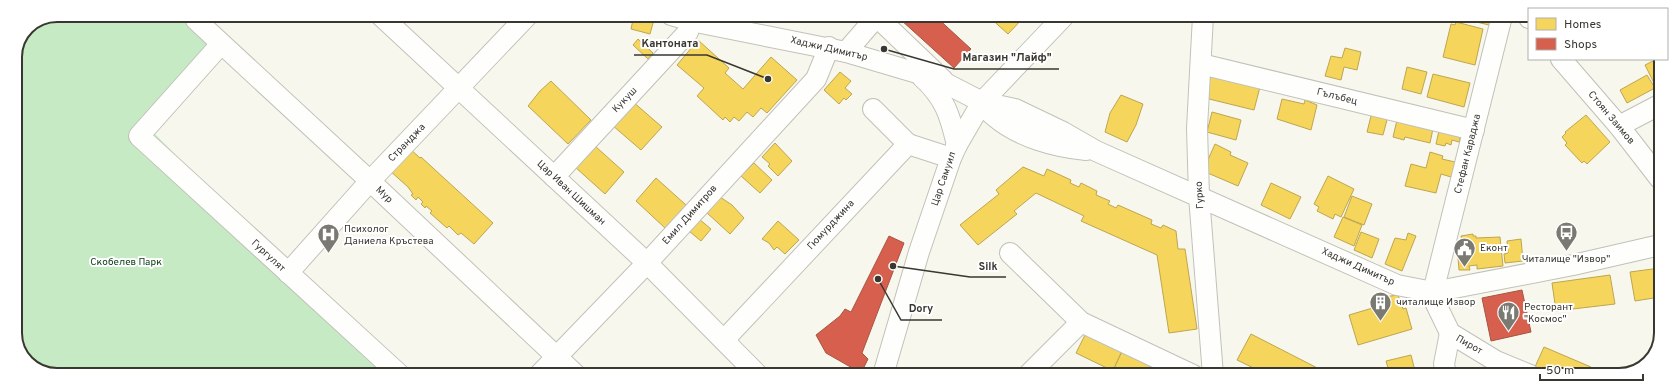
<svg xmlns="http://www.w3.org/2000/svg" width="1676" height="390" viewBox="0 0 1676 390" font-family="Overpass,sans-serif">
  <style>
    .green { fill: #c6eac4 }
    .homes { fill: #f6d55c; stroke: #bda64f }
    .shops { fill: #d6604d; stroke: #a75444 }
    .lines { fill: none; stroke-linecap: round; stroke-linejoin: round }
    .minor-casing { stroke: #c2c1b9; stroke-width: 22 }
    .minor { stroke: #fefefc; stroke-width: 20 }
    .labels { text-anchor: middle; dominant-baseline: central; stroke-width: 4; stroke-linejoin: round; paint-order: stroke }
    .street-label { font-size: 10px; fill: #383730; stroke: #fff }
    .poi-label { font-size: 10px; fill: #383730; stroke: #fff; text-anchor: start }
    .park-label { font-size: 10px; fill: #0c4116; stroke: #fff }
    .rim { fill: none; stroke: #383730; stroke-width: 2 }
    .leader { fill: none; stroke: #383730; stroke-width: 1.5 }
    .callout-dot { fill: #383730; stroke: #fff; stroke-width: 1.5 }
    .callout-label { font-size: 11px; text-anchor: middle; font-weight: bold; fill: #383730; stroke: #fff; stroke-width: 4; stroke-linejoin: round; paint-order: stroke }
  </style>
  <rect width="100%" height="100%" fill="#f8f7ed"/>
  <polygon class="green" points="57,15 203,15 214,37 142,121 296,276 402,374 48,374 25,361 15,339 15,56 27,27"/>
  <g class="homes">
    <polygon points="634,15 655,16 650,34 631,29"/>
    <polygon points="988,16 1025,16 1008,34"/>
    <polygon points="1460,16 1491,16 1489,25 1460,18"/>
    <polygon points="1456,22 1483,29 1475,65 1443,57 1451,24 1455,25"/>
    <polygon points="638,39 653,53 648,59 633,45"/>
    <polygon points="698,40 729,68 725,73 743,89 771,57 797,80 767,113 761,108 753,117 747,112 739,121 734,117 730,122 725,117 723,120 697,96 704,88 677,65"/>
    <polygon points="1345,48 1361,52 1357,70 1344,67 1341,80 1325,76 1331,56 1342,58"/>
    <polygon points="1657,59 1661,59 1661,87 1657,89 1645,65"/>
    <polygon points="1407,67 1427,72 1421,94 1402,89"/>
    <polygon points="840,72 851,81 845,88 852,94 846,100 844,98 839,104 824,90"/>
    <polygon points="1433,74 1470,83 1464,107 1427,97"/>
    <polygon points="1211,75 1260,87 1254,110 1205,98"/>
    <polygon points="1647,75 1655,88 1627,103 1620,90"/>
    <polygon points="551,81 591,120 568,144 528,106 540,91"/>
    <polygon points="1121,95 1143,104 1136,125 1127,142 1105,132 1110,113"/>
    <polygon points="1282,99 1304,104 1305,100 1317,105 1311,130 1277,119"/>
    <polygon points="632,101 662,127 641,150 612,125"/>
    <polygon points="1212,112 1241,120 1236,140 1207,132"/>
    <polygon points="1372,112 1388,116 1383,135 1367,132"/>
    <polygon points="1586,115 1610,142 1587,164 1584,161 1582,163 1565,145 1567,143 1562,137 1566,133 1565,132"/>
    <polygon points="1398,116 1434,124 1430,143 1405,137 1404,140 1393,137"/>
    <polygon points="1440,126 1462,131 1459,142 1452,140 1451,145 1446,143 1445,146 1436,144"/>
    <polygon points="775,143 792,161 778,176 768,166 770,164 762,157"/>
    <polygon points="1215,144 1231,152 1230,155 1248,163 1238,186 1203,171"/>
    <polygon points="595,146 624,172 605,194 575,167"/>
    <polygon points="408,147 420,158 421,157 493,223 474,244 461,233 458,235 449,226 447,228 430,213 432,211 426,206 425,208 421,204 423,202 418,197 416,200 411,195 413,194 408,187 389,170"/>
    <polygon points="1430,152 1443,156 1442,159 1455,162 1451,177 1441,174 1436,193 1405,186 1411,164 1426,168"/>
    <polygon points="754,163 772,180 760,193 741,176"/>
    <polygon points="1023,167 1044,176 1047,169 1071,180 1070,183 1079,187 1081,183 1097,191 1096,195 1110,201 1108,204 1116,208 1118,205 1152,220 1151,224 1161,228 1163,225 1176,231 1178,249 1185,249 1197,329 1169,333 1157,255 1081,221 1084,216 1036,193 1014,211 1017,214 978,245 960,225 999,194 996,190"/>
    <polygon points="1328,176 1354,189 1341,217 1335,214 1333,219 1317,211 1319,207 1314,204"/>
    <polygon points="656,178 686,205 665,228 636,201"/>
    <polygon points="1271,183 1301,197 1290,219 1261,205"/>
    <polygon points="1352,196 1372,204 1364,225 1344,217"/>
    <polygon points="720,197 732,205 744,218 730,234 706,212"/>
    <polygon points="1343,217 1362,225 1354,246 1334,237"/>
    <polygon points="699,219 711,229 701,241 689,231"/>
    <polygon points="778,221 799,240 785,254 777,247 774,250 769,243 762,239"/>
    <polygon points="1361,232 1379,239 1372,258 1354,250"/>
    <polygon points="1408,233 1416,236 1402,271 1385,264 1395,238 1406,240"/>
    <polygon points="1473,234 1473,236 1476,236 1476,238 1500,237 1503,266 1477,269 1477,265 1469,266 1470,270 1459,270 1458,258 1462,242 1461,236"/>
    <polygon points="1521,239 1523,261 1505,263 1504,254 1508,253 1507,241"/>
    <polygon points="1660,268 1660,297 1635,301 1630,272"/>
    <polygon points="1610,275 1615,304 1556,311 1552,283"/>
    <polygon points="1398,295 1403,309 1406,308 1412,329 1358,345 1349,315 1376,307 1376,298"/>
    <polygon points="1089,327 1125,344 1113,371 1076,353"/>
    <polygon points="1251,334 1331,375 1268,375 1237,360"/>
    <polygon points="1124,347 1162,365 1158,375 1111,375"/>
    <polygon points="1544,347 1591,367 1588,375 1548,375 1534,369"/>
    <polygon points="1411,355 1416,375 1390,375 1386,361"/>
  </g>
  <g class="shops">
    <polygon points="905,15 934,15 971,49 954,68 901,20"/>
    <polygon points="889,236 904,243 862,353 868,359 861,373 826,353 816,335 840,316 845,309 851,312"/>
    <polygon points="1522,290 1531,332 1491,341 1482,298"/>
  </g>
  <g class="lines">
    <defs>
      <g id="minor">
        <polyline points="194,15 196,20 370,181 575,374"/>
        <polyline points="380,15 647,263 758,375"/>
        <polyline points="671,15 691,21 846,52 917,73 947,84 982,102 1015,109 1063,132 1096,151 1397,285 1433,292 1573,265 1660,245"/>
        <polyline points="875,15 943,80"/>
        <polyline points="1203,16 1197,128 1199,196 1213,375"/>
        <polyline points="1502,16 1433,292 1435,302 1450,333 1496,361 1530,375"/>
        <polyline points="1528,16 1529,18"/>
        <polyline points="221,44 139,136 399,374"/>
        <polyline points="846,52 878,15"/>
        <polyline points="1561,59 1619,126 1660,179"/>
        <polyline points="1201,64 1474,130"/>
        <path d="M 922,77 C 945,98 950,115 957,145"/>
        <path d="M 982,102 C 986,107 989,113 994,116 C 1018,137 1055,147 1086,150"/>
        <polyline points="873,109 908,144"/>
        <polyline points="1619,126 1661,104"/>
        <polyline points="554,177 688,32 691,21"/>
        <polyline points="1010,253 1081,322 1193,375"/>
        <polyline points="288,273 370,181 528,15"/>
        <polyline points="724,340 908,144 951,158"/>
        <polyline points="540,374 647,263 816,79 829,47"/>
        <polyline points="883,375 919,252 951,158 957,145 982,102 1064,16"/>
        <polyline points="1028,375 1081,322"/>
        <polyline points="1446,375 1444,364 1450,333"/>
      </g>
    </defs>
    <use href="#minor" class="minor-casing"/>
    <use href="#minor" class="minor"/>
  </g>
  <defs>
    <symbol id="bus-pin" viewBox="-11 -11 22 30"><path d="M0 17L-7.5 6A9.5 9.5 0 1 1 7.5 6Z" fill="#7b7a72" stroke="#fff"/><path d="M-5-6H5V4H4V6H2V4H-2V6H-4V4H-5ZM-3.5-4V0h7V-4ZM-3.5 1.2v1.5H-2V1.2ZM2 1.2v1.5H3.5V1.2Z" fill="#fff"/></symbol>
    <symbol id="hospital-pin" viewBox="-11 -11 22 30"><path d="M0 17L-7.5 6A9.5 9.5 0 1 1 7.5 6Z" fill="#7b7a72" stroke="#fff"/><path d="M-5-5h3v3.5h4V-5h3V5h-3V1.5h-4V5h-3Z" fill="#fff"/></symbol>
    <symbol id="civic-pin" viewBox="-11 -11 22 30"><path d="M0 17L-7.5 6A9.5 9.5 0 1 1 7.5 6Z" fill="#7b7a72" stroke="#fff"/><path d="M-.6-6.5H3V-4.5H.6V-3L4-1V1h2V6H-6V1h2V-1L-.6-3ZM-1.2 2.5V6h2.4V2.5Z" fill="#fff"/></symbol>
    <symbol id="building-pin" viewBox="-11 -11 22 30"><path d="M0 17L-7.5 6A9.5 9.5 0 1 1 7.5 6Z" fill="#7b7a72" stroke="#fff"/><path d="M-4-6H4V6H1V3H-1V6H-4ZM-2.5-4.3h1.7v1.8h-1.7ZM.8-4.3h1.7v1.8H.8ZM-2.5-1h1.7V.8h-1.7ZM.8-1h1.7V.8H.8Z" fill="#fff"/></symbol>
    <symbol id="restaurant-pin" viewBox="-11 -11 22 30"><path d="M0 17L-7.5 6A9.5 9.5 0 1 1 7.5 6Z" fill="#7b7a72" stroke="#fff"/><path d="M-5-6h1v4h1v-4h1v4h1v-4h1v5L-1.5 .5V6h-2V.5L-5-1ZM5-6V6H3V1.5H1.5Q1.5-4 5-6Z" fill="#fff"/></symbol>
  </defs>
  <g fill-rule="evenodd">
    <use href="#bus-pin" x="1554" y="220" width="25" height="34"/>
    <use href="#hospital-pin" x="316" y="222" width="25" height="34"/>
    <use href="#civic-pin" x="1452" y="236" width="25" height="34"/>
    <use href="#building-pin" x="1368" y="290" width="25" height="34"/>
    <use href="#restaurant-pin" x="1496" y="300" width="25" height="34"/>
  </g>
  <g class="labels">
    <g class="street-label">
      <text transform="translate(829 49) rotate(13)">Хаджи Димитър</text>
      <text transform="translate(1337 97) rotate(14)">Гълъбец</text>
      <text transform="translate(625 100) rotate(-47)">Кукуш</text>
      <text transform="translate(1611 118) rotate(50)">Стоян Заимов</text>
      <text transform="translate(407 143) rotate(-46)">Странджа</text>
      <text transform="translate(1468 154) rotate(-76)">Стефан Караджа</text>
      <text transform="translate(944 179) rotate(-71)">Цар Самуил</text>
      <text transform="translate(571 193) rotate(43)">Цар Иван Шишман</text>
      <text transform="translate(384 195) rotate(43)">Мур</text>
      <text transform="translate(1200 195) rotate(-93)">Гурко</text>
      <text transform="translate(690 215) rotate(-48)">Емил Димитров</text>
      <text transform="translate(831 225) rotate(-47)">Гюмурджина</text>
      <text transform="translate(268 256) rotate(43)">Гургулят</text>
      <text transform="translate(1358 267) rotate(24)">Хаджи Димитър</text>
      <text transform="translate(1469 345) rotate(30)">Пирот</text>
    </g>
    <g class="poi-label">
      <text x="344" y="229">Психолог<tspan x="344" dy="12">Даниела Кръстева</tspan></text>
      <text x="1480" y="248">Еконт</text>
      <text x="1566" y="259" text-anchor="middle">Читалище "Извор"</text>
      <text x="1396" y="302">читалище Извор</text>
      <text x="1524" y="307">Ресторант<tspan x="1524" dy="12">"Космос"</tspan></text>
    </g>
    <g class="park-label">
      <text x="126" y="262">Скобелев Парк</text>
    </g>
  </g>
  <path d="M0 0H1676V390H0ZM57 22H1619A35 35 0 0 1 1654 57V333A35 35 0 0 1 1619 368H57A35 35 0 0 1 22 333V57A35 35 0 0 1 57 22Z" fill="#fff" fill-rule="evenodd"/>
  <path class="rim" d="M57 22H1619A35 35 0 0 1 1654 57V333A35 35 0 0 1 1619 368H57A35 35 0 0 1 22 333V57A35 35 0 0 1 57 22Z"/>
  <path class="leader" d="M768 79L707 55H634M884 49L954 69H1059M893 266L970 277H1006M878 279L901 320H942"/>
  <g class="callout-dot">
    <circle cx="768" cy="79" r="4"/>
    <circle cx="884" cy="49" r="4"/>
    <circle cx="893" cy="266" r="4"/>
    <circle cx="878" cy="279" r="4"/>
  </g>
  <g class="callout-label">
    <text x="670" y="47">Кантоната</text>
    <text x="1007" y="61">Магазин "Лайф"</text>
    <text x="988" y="270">Silk</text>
    <text x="921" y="312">Dory</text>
  </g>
  <rect x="1528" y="8" width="140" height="52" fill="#ffffff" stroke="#afafac"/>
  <rect x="1536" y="18" width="20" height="12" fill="#f6d55c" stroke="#afafac"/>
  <text x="1564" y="28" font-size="12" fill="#383730">Homes</text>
  <rect x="1536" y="38" width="20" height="12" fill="#d6604d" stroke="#afafac"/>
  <text x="1564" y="48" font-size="12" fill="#383730">Shops</text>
  <path d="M1540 374v6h103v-6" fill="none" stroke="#383730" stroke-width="2"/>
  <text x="1546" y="374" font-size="12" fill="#383730" stroke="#ffffff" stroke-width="3" paint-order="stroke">50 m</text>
</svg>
